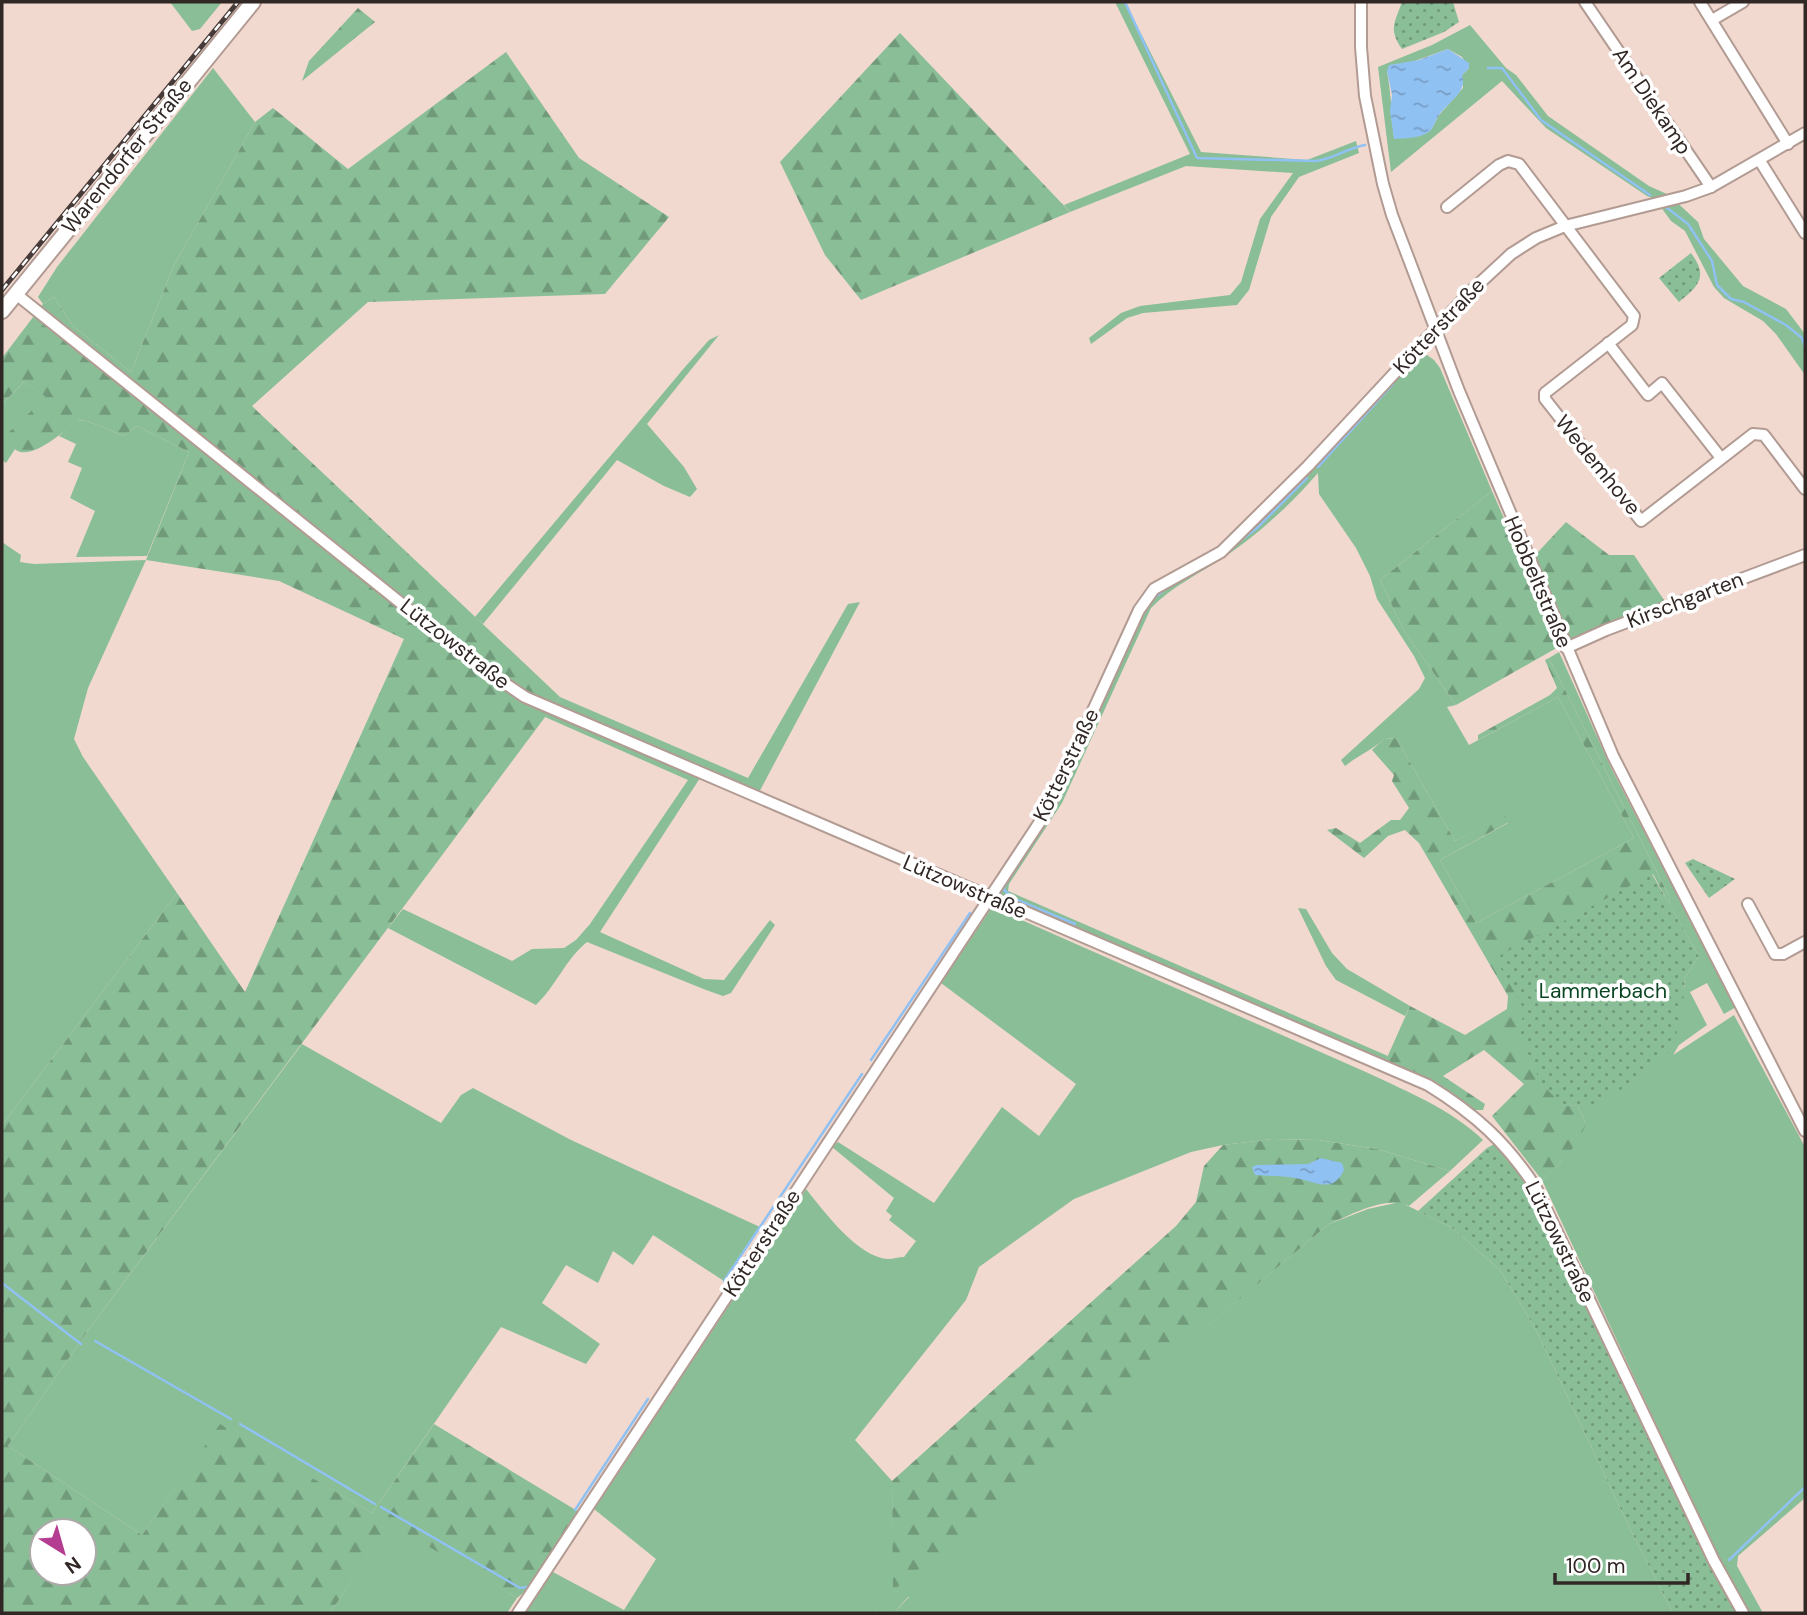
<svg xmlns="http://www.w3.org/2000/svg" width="1807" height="1615" viewBox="0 0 1807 1615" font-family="'DM Sans',sans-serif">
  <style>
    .grass { fill: #89be97; fill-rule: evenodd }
    .forest { fill: url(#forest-firs); fill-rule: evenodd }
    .park { fill: url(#park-dots) }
    .water { fill: url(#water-ripples) }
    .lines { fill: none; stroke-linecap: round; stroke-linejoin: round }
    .stream { stroke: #90c1f3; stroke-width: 2.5 }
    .minor-casing { stroke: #b29b93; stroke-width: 14 }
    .major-casing { stroke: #b29b93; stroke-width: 18 }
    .minor { stroke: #fff; stroke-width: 10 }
    .major { stroke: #fff; stroke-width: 14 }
    .rail-casing { stroke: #463b38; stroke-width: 5 }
    .rail { stroke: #fff; stroke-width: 2.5; stroke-dasharray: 8; stroke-linecap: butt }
    .labels { text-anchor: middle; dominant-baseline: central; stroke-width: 7; stroke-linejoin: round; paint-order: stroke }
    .street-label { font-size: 21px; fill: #312825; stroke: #fff }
    .park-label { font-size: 21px; fill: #0a4623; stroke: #fff }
  </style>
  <defs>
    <pattern id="forest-firs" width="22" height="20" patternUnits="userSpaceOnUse" patternTransform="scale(1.75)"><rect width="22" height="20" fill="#89be97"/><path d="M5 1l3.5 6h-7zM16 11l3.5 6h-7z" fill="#719a7b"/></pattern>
    <pattern id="park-dots" width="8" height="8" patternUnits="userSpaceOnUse" patternTransform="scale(1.75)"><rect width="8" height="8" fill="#89be97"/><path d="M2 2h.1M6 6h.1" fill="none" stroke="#719a7b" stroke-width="1.8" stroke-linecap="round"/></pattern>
    <pattern id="water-ripples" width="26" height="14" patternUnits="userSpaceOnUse" patternTransform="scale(1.75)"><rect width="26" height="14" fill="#90c1f3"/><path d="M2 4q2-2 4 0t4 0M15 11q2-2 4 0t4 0" fill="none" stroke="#769dc5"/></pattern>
  </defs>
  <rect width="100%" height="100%" fill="#f1d9d0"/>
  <g class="grass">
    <polygon points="170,2 222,2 200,29 192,31"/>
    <polygon points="1115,2 1125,2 1201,152 1307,160 1356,141 1359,153 1299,177 1271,217 1249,290 1237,305 1143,313 1127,318 1091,344 1089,338 1121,313 1140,306 1230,295 1241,282 1260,219 1293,173 1186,166 1070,212 1064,205 1190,154"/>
    <path d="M 1470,25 L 1506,68 L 1516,75 L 1548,116 L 1649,186 L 1669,195 L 1698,222 L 1704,239 L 1743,286 L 1786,309 L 1805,334 L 1805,375 L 1776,334 L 1763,321 L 1724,298 L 1714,287 L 1685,231 L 1671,221 L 1655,199 L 1647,196 L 1546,128 L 1502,81 L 1391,172 L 1378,67 L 1432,45 ZM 1448,49 L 1462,57 L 1469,68 L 1462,75 L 1463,88 L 1439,115 L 1431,130 L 1394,138 C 1392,115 1391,94 1387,71 Z"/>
    <polygon points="213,68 255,122 174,265 131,372 73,326 54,297 43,304 38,297 57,267"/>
    <polygon points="719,335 647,424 684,467 697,489 690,497 664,486 617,460 483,624 475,617 685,367 709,340"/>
    <path d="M 1427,355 L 1434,360 L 1440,368 L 1492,491 L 1380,580 L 1403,629 L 1456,705 L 1447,707 L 1469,745 L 1558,697 L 1634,838 L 1476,923 L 1440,860 L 1508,823 L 1505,817 L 1455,841 L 1396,738 L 1384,739 C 1372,750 1359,755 1345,766 L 1341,760 L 1419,689 L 1425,678 L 1414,656 L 1377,599 L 1370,576 L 1356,548 L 1319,494 L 1318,473 C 1292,503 1260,533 1226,556 C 1201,573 1172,586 1151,608 L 1062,803 L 1009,884 L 1008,891 L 1388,1056 L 1386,1060 L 1005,899 L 1000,894 L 999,885 L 1047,811 L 1154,589 L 1221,552 L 1415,357 Z"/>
    <polygon points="24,382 47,397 6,436 15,449 6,463 2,460 2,404"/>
    <polygon points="76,420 87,421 124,436 137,426 189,452 147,556 76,557 95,511 70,498 82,468 68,462 76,444 59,436"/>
    <polygon points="2,542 21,555 20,562 34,564 146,560 88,688 74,739 83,757 177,893 2,1125"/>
    <path d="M 860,602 L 756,798 L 702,775 L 600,932 L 704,979 L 724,980 L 770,920 L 775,925 L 731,993 L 723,996 L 706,990 L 587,942 C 565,960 556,986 536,1005 L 388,928 L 403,909 L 512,961 L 532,949 L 564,948 L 576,940 L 590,924 L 688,780 L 545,717 L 560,697 L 748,778 L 848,604 Z"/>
    <polygon points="1559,652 1612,770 1736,1007 1724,1014 1707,983 1690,992 1707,1025 1679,1045 1673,1055 1734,1015 1805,1147 1805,1498 1738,1556 1737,1566 1763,1613 1749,1613 1719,1559 1542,1180 1561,1162 1586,1123 1577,1105 1593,1105 1685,989 1684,979 1699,956 1669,904 1670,898 1549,658"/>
    <path d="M 992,907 L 1368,1073 C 1408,1092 1451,1109 1483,1140 L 1450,1171 L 1377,1149 L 1318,1140 L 1272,1139 L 1223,1145 L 1191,1152 L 1074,1199 L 979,1267 L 966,1300 L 855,1440 L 892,1481 L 894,1589 L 1329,1224 L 1368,1209 L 1400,1202 L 1451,1227 L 1500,1270 L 1535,1328 L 1632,1533 L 1673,1613 L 894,1613 L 909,1597 L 894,1590 L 874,1613 L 523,1613 L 551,1571 L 624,1610 L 656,1559 L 594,1509 L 806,1189 C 824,1211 857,1257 888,1259 C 893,1259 899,1257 904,1257 L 916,1241 L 889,1220 L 892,1216 L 886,1211 L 894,1198 L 832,1147 L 838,1142 L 934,1203 L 1002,1107 L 1039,1136 L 1076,1084 L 941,983 Z"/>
    <polygon points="1298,908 1306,909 1332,953 1347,969 1410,1006 1405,1016 1336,980 1326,966"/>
    <polygon points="302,1044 441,1123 461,1095 473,1088 571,1140 760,1227 724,1281 653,1235 633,1265 613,1251 598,1283 566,1265 542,1303 600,1344 586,1364 501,1327 372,1513 220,1425 142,1535 8,1446 89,1329"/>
    <polygon points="390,1523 517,1598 507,1613 330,1613"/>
  </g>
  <g class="forest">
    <polygon points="358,8 375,22 302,81 309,61"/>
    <polygon points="900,33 1070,212 861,300 825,255 780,162"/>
    <path d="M 506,52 L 579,158 L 669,217 L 605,294 L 368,302 L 252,406 L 560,697 L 89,1329 L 8,1446 L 142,1535 L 220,1424 L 372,1513 L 434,1424 L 584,1515 L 528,1589 L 517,1598 L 390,1524 L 330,1613 L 2,1613 L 2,1125 L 177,893 L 245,992 L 404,639 L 279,581 L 146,560 L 189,452 L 137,426 L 124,436 L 87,421 L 77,420 C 66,430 32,461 16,450 C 12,447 8,440 5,436 L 46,397 L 24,382 L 2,404 L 2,358 L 43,304 L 54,297 L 73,326 L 131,372 L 174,265 L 255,122 L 273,108 L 348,169 ZM 42,1531 L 84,1531 L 84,1573 L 42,1573 Z"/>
    <polygon points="1492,491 1525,566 1566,522 1609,555 1634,555 1666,603 1567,642 1456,705 1403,629 1380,580"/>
    <path d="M 1549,658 L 1670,898 L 1669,904 L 1653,874 L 1526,1013 L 1563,1106 L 1577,1105 L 1586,1123 C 1578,1147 1560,1164 1542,1180 L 1492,1116 L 1524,1084 L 1484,1050 L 1443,1076 L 1485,1104 L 1483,1110 L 1475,1110 L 1437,1084 L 1386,1060 L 1410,1006 L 1465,1035 L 1507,1009 L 1508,996 L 1419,843 L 1405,830 L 1388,836 L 1364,858 L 1327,830 L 1336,828 L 1360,843 L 1391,820 L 1400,820 L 1409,808 L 1392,781 L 1394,775 L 1372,750 L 1384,739 L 1396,738 L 1455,841 L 1505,816 L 1509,822 L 1440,860 L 1476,923 L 1634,838 L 1558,697 L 1478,740 L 1478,735 L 1550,695 L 1557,688 L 1545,660 Z"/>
    <path d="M 1272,1139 L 1318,1140 L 1377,1149 L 1450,1171 L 1409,1206 C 1386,1195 1351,1215 1329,1224 L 894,1590 L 909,1596 L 894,1613 L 874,1613 L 893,1590 L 892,1481 L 1176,1226 L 1196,1202 L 1204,1166 L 1223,1145 Z"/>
  </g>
  <g class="park">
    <path d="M 1402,2 L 1453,2 L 1459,22 L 1444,32 L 1402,49 C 1388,29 1395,22 1402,2 Z"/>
    <path d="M 1691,253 C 1708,276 1700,285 1679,302 L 1659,278 Z"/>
    <polygon points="1693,859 1735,879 1709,898 1685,863"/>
    <polygon points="1652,874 1699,956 1684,979 1685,989 1675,1041 1668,1054 1632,1083 1593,1105 1563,1106 1541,1083 1516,1029 1526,1013 1495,958"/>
    <polygon points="1496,1143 1519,1170 1533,1191 1738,1613 1673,1613 1632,1533 1535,1328 1500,1270 1451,1227 1418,1211 1487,1148"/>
  </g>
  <g class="water">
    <path d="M 1448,49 L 1469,63 L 1469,68 L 1462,75 C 1468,92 1448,102 1439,115 C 1436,119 1434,126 1431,130 C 1422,139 1405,138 1394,139 L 1390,111 L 1392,95 L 1387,71 L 1389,65 L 1419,60 Z"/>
    <path d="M 1321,1158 L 1342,1163 L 1344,1170 C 1332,1195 1316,1181 1295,1178 C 1282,1176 1269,1176 1255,1175 L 1252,1167 L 1257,1165 L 1308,1164 Z"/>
  </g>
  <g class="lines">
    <g class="stream">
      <path d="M 1125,2 L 1197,158 L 1316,161 C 1334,159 1347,148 1365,145"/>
      <polyline points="1488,68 1502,68 1541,120 1650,195"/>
      <polyline points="1666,207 1688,224 1712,261 1717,285 1731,299 1744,302 1786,325 1802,338 1805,347"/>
      <polyline points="1318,467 1393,384"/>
      <polyline points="1236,544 1257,528 1307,478"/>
      <polyline points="1154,598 1168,587"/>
      <polyline points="1141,618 1148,606"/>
      <polyline points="1053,809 1110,685"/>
      <polyline points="1048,818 1005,885 1004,890 1013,898 1075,924"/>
      <polyline points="871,1060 970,913"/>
      <polyline points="724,1281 862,1074"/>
      <polyline points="2,1283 81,1344"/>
      <polyline points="95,1341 231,1419"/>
      <polyline points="240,1424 375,1504"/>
      <polyline points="381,1507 520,1588 527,1587"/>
      <polyline points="575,1510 648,1399"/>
      <polyline points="1729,1560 1805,1487"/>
    </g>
    <defs>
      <g id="minor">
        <polyline points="1361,2 1361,47 1365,96 1383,184 1392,215 1459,391 1613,756 1805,1131"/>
        <polyline points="1585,2 1711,187"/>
        <polyline points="1700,2 1788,144"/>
        <polyline points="1712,20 1743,2"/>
        <polyline points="1760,161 1805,233"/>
        <polyline points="1447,207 1499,165 1508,161 1519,164 1634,316 1632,325 1545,393 1545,399 1641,521 1753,434 1764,435 1805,489"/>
        <path d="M 16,294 L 478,665 L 525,697 L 1428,1085 C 1475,1114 1506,1142 1536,1188 L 1714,1561 L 1743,1613"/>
        <polyline points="1608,343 1648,395 1662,383 1721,458"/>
        <polyline points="1566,648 1606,630 1805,555"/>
        <polyline points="1748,904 1775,954 1783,954 1805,942"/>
        <polyline points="518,1613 1047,811 1139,610 1154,589 1221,552 1308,466 1470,292 1511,254 1536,238 1565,226 1686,196 1711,187 1805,133"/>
      </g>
      <polyline id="major" points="2,311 253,2"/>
    </defs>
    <use href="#minor" class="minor-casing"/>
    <use href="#major" class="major-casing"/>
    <use href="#minor" class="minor"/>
    <use href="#major" class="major"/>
    <defs>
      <polyline id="rail" points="2,290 238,2"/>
    </defs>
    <use href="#rail" class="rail-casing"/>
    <use href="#rail" class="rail"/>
  </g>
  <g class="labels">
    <g class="street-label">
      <text transform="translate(1652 101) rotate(56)">Am Diekamp</text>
      <text transform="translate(127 156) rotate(-51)">Warendorfer Straße</text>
      <text transform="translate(1439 326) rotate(-47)">Kötterstraße</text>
      <text transform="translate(1598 465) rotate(51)">Wedemhove</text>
      <text transform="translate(1538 582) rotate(67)">Hobbeltstraße</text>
      <text transform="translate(1685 600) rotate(-21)">Kirschgarten</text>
      <text transform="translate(455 644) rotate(38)">Lützowstraße</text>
      <text transform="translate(1066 765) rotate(-64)">Kötterstraße</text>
      <text transform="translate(965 887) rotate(23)">Lützowstraße</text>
      <text transform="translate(1560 1242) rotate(64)">Lützowstraße</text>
      <text transform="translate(762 1243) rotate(-57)">Kötterstraße</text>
    </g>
    <g class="park-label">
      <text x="1603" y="991">Lammerbach</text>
    </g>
  </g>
  <rect width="1807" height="1615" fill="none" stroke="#312825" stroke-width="7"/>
  <g transform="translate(63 1552) rotate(143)"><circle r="33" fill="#ffffff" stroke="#ada9a8" stroke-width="2"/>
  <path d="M0-5L12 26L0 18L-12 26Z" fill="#b43c91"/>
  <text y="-10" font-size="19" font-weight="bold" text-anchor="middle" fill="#312825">N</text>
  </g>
  <path d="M1555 1573v10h133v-10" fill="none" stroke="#312825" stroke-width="3.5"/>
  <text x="1566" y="1573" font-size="21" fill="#312825" stroke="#ffffff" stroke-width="5" paint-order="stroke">100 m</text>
</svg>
